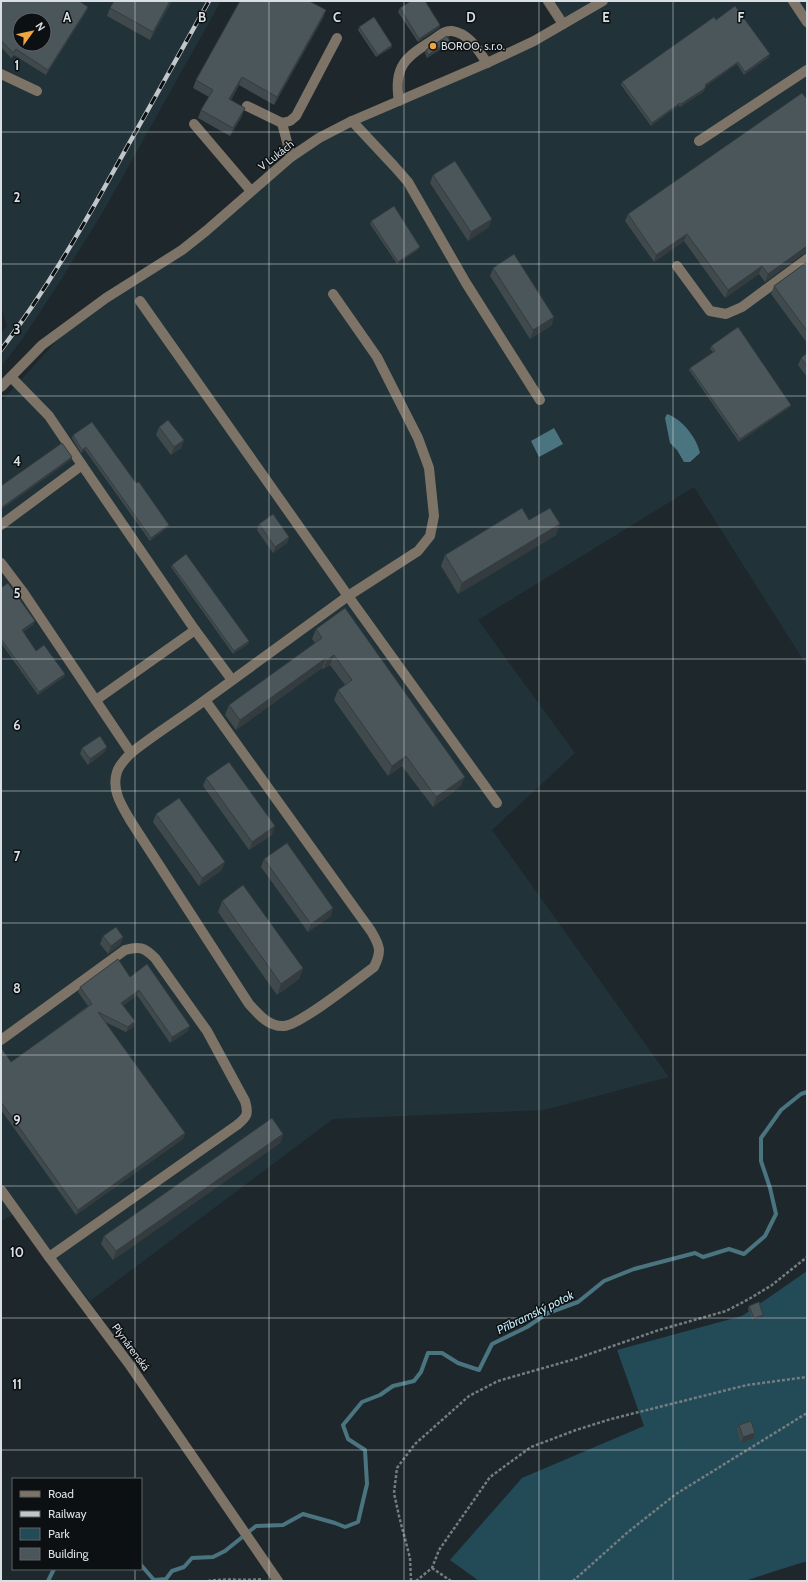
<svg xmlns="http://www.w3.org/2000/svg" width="808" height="1582" viewBox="0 0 808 1582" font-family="Cabin,sans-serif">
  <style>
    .built { fill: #213238; fill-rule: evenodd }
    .green { fill: #234b57 }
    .water { fill: #4b7481 }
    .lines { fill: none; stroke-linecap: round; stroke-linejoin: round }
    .stream { stroke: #4b7481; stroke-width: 4 }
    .path { stroke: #747d80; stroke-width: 2.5; stroke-dasharray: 3 2; stroke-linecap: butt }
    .minor { stroke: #7d7366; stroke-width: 10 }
    .rail-casing { stroke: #c0c6c9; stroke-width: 4.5 }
    .rail { stroke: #0c1012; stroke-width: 3; stroke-dasharray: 9; stroke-linecap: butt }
    .wall { fill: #404a4d }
    .shaded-wall { fill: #343c3f }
    .building { fill: #4b565a; stroke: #343c3f; fill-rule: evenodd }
    .grid { fill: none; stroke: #d9dfe2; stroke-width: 1; stroke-opacity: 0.55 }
    .poi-dot { fill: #f0a63f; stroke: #0c1012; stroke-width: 1.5 }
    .labels { text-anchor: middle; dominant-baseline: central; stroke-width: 3; stroke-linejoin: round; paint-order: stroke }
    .poi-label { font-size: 11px; fill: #d9dfe2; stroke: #0c1012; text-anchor: start }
    .street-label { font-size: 11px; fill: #d9dfe2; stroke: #0c1012 }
    .water-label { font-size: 12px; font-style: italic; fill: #c1ecfa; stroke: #0c1012 }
    .grid-label { font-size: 13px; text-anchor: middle; font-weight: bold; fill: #d9dfe2; stroke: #0c1012; stroke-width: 3; stroke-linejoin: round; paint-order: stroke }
  </style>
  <rect width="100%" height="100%" fill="#1e282c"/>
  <g class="built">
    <path d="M 1,1 L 221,1 L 104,210 L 59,283 L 23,338 L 1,367 L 1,333 L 7,326 L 1,307 ZM 20,20 L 44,20 L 44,44 L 20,44 Z"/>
    <polygon points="541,1 807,1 807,666 694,487 478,620 575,753 492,830 669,1077 544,1110 333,1119 90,1301 14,1214 1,1221 1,402 70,326 198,243 293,162 319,143 487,63 558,27"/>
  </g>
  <polygon class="green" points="807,1271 807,1561 744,1581 479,1581 450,1560 522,1478 644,1426 617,1350 742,1316"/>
  <g class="water">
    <path d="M 667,414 C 682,419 697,438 700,453 L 690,462 L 684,462 L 677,450 L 670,443 L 665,418 Z"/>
    <polygon points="554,428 563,444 539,457 531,441"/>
  </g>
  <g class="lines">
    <g class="stream">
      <polyline points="141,1565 154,1580 166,1579 172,1571 184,1567 192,1558 213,1557 225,1551 256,1526 283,1525 303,1514 335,1523 345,1527 358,1522 367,1484 365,1450 348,1439 343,1425 362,1402 380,1395 393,1386 414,1381 421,1372 428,1353 442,1353 458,1363 479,1370 492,1344 527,1327 548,1313 578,1302 604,1281 634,1269 695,1253 703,1257 729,1249 744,1254 765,1236 776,1214 770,1188 761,1161 761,1138 781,1110 801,1094 807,1092"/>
      <polyline points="48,1581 54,1569"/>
    </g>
    <g class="path">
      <polyline points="432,1568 451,1581"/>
      <path d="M 208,1581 C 226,1578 245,1581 263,1579"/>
      <polyline points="411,1581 410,1558 399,1516 394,1493 397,1468 415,1444 469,1396 498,1381 575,1359 659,1330 726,1311 749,1299 772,1285 807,1257"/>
      <polyline points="416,1581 432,1568 439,1550 490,1477 531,1447 576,1430 611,1419 747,1385 807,1377"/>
      <polyline points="573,1581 628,1532 676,1494 807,1413"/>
    </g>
    <g class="minor">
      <polyline points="548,1 563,24"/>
      <polyline points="793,1 807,22"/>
      <polyline points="1,74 37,91"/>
      <path d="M 399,101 C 393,66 406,57 433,40 C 439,36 445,30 452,31 C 470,34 478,50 487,63"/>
      <polyline points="247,106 282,123 290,121 296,116 337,38"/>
      <polyline points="352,121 394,166 408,182 466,283 540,400"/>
      <polyline points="282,123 291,157"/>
      <polyline points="194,124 251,191"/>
      <polyline points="699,141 807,70"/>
      <polyline points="677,266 710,311 726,314 742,307 807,259"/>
      <polyline points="333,294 377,357 418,438 429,468 434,516 430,536 418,551 348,596 497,803"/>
      <path d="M 140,301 L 348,596 C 299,632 250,667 201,703 C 178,720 153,735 131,753 C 126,758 119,765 117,772 C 111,790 122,806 130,820 L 249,1004 C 259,1015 269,1027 284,1026 C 300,1025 358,979 374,967 C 382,951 380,946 371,931 L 205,700"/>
      <polyline points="11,377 49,416 82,465"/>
      <polyline points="1,387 42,345 106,298 182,250 206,231 291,157 319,138 352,121 487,63 534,41 603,1"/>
      <polyline points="1,525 82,465 195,630 232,680"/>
      <polyline points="1,563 23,592 131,753"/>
      <polyline points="96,700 195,630"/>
      <path d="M 1,1040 L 125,950 C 139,946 144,947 155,958 L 207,1031 L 245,1101 C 249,1114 247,1117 237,1125 L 49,1257"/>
      <polyline points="1,1190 49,1257 129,1364 278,1581"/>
    </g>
    <defs>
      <path id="rail" d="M 1,350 C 45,292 82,228 117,165 C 148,110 178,56 209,1"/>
    </defs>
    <use href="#rail" class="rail-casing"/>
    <use href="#rail" class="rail"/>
  </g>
  <g class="wall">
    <polygon points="1,1 88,7 86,12 46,75 14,55 11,58 1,47"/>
    <polygon points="114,1 172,1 150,40 107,16 110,8"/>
    <polygon points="400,8 440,25 439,28 418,42 398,12"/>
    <polygon points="326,10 323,18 274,105 239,85 231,100 242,116 230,136 198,118 201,110 209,97 193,88 196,80"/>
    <polygon points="716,20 769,57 744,75 737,64 706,86 705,89 703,92 680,107 679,105 651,126 621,85 622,82"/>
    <polygon points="359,27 392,45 391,48 376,57 358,30"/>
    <polygon points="449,44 427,58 425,53 426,50"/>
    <polygon points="807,99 807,253 803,254 765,282 759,274 725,298 684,241 654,262 625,221 628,214"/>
    <polygon points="433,175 489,227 468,241 430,183"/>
    <polygon points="371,221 419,249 397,264 370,224"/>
    <polygon points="807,262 807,343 771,294 774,286"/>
    <polygon points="493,268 552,325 530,339 490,276"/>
    <polygon points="711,346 791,405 790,407 739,442 689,370 690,368 713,352 710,349"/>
    <polygon points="807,353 807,377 798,365 801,358"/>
    <polygon points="159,427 184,440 181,448 171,455 156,435"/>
    <polygon points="73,435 136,483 169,525 168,527 150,541 85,450 81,453 72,438"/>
    <polygon points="529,520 556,535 458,594 441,566 445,555"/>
    <polygon points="259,524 289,537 287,543 273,553 257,530"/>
    <polygon points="172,565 249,641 248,644 233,654 171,567"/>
    <polygon points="1,588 34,624 23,632 36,651 65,674 64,677 38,695 1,643"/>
    <polygon points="316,629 461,786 433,807 402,766 388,776 334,700 338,690 345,685 330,665 323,669 322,668 236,730 225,715 229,705 315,643 312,639"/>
    <polygon points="82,748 105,752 88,765 80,754"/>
    <polygon points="206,778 272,835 249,850 203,786"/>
    <polygon points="156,814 222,870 199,886 153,822"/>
    <polygon points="264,859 331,916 308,932 261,867"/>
    <polygon points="222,901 303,968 299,979 277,995 218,912"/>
    <polygon points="103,936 123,937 120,945 108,954 100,944"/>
    <polygon points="130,977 188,1031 170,1043 137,995 123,1006 135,1021 133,1027 126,1032 105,1022 185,1133 183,1139 76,1215 1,1110 1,1050 11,1062 88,1006 78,992 80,987"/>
    <polygon points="283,1134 280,1143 113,1260 101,1244 104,1236"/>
    <polygon points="749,1306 762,1317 753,1321 748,1309"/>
    <polygon points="739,1425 753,1439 741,1443 737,1430"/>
  </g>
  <g class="shaded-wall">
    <polygon points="170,1 172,1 150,40 153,32"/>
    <polygon points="88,7 86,12 46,75 48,70"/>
    <polygon points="326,10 323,18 274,105 277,97"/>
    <polygon points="440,25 439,28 418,42 419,39"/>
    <polygon points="450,41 449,44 427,58 428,55"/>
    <polygon points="392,45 391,48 376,57 378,55"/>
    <polygon points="770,54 769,57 744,75 745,72"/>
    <polygon points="738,62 737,64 704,87 705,85"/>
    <polygon points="242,77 239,85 227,107 229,99"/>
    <polygon points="706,86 705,89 703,92 680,107 681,104"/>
    <polygon points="680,103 679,105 651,126 652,123"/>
    <polygon points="245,108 242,116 230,136 233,128"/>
    <polygon points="492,219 489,227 468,241 471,232"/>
    <polygon points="687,234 684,241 654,262 656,255"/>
    <polygon points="806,246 807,246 807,253 803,254 765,282 768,274"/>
    <polygon points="420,247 419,249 397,264 398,262"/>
    <polygon points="762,266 759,274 725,298 728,290"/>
    <polygon points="554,317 552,325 530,339 533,330"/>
    <polygon points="791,405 790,407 739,442 740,439"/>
    <polygon points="184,440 181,448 171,455 174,447"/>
    <polygon points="86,447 85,450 81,453 82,450"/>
    <polygon points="72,457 71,460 1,510 1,508"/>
    <polygon points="560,524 556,535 458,594 462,583"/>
    <polygon points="169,525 168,527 150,541 151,538"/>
    <polygon points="289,537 287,543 273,553 275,547"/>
    <polygon points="35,621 34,624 21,633 22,630"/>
    <polygon points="249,641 248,644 233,654 234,651"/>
    <polygon points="334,655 330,665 323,669 327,660"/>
    <polygon points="326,658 322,668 236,730 240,720"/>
    <polygon points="65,674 64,677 38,695 39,692"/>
    <polygon points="107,747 105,752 88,765 90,759"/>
    <polygon points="406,756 402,766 388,776 392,766"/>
    <polygon points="465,777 461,786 433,807 436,797"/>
    <polygon points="275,826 272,835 249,850 252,842"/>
    <polygon points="225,862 222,870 199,886 202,878"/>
    <polygon points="333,908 331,916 308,932 311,924"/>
    <polygon points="123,937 120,945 108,954 111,946"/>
    <polygon points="303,968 299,979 277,995 281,984"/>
    <polygon points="139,990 137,995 119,1009 121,1003"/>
    <polygon points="135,1021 133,1027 126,1032 128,1027"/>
    <polygon points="190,1026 188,1031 170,1043 172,1037"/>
    <polygon points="185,1133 183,1139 76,1215 78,1210"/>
    <polygon points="283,1134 280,1143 113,1260 116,1251"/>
    <polygon points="763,1315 762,1317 753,1321 754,1318"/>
    <polygon points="755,1433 753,1439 741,1443 743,1437"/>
  </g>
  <g class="building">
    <path d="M 1,1 L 79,1 L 88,7 L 48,70 L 16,49 L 13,53 L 1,40 ZM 20,20 L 44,20 L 44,44 L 20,44 Z"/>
    <polygon points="114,1 170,1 153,32 110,8"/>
    <polygon points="240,1 309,1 326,10 277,97 242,77 229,99 245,108 233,128 201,110 213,90 196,80"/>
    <polygon points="411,1 425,1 440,25 419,39 400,8"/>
    <polygon points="735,6 770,54 745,72 738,62 705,85 706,86 704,89 681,104 680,103 652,123 622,82 714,17 716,20"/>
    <polygon points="374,17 392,45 378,55 359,27"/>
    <polygon points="447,36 450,41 428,55 426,50"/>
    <polygon points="802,93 807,99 807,246 768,274 762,266 728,290 687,234 656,255 628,214"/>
    <polygon points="455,161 492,219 471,232 433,175"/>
    <polygon points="394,206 420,247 398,262 371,221"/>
    <polygon points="514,254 554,317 533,330 493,268"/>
    <polygon points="807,262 807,331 774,286"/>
    <polygon points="738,327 791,405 740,439 690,368 715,351 711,346"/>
    <polygon points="807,353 807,366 801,358"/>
    <polygon points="168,420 184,440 174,447 159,427"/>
    <polygon points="92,422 136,483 139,482 169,525 151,538 86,447 82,450 73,435"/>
    <polygon points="62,443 72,457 1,508 1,486"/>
    <polygon points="522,508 529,520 550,508 560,524 462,583 445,555"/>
    <polygon points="273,514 289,537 275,547 259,524"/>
    <polygon points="186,554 249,641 234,651 172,565"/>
    <polygon points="8,583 35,621 22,630 36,651 44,645 65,674 39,692 1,639 1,588"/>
    <polygon points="345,608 465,777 436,797 406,756 392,766 338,690 352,680 334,655 327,660 326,658 240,720 229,705 322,638 316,629"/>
    <polygon points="100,736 107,747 90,759 82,748"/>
    <polygon points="229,762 275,826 252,842 206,778"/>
    <polygon points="179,798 225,862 202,878 156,814"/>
    <polygon points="287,843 333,908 311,924 264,859"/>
    <polygon points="243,885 303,968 281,984 222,901"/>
    <polygon points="116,927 123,937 111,946 103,936"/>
    <polygon points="118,959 130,977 147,964 190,1026 172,1037 139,990 121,1003 135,1021 128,1027 98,1012 185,1133 78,1210 1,1102 1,1050 2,1049 11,1062 92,1004 80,987"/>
    <polygon points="272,1118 283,1134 116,1251 104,1236"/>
    <polygon points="759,1302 763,1315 754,1318 749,1306"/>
    <polygon points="751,1421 755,1433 743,1437 739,1425"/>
  </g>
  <path class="grid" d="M 135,1 L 135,1479M 269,1 L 269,1581M 404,1 L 404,1581M 539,1 L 539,1581M 673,1 L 673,1581M 1,132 L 807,132M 1,264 L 807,264M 1,396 L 807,396M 1,527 L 807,527M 1,659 L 807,659M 1,791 L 807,791M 1,923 L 807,923M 1,1055 L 807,1055M 1,1186 L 807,1186M 1,1318 L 807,1318M 1,1450 L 807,1450M 135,1569 L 135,1581"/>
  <circle class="poi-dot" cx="433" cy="46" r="4"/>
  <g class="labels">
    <g class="poi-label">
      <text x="441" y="46">BOROO, s.r.o.</text>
    </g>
    <g class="street-label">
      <text transform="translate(276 155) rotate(-38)">V Lukách</text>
      <text transform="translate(131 1347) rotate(54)">Plynárenská</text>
    </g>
    <g class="water-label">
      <text transform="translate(535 1312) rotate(-26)">Příbramský potok</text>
    </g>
  </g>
  <g class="grid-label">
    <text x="67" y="22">A</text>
    <text x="202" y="22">B</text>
    <text x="337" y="22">C</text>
    <text x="471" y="22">D</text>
    <text x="606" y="22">E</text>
    <text x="741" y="22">F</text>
    <text x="17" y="70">1</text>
    <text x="17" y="202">2</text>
    <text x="17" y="334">3</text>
    <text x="17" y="466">4</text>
    <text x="17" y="598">5</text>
    <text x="17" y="730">6</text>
    <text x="17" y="861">7</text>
    <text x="17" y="993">8</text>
    <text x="17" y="1125">9</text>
    <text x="17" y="1257">10</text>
    <text x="17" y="1389">11</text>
  </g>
  <rect width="808" height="1582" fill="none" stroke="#d9dfe2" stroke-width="4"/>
  <rect x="12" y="1478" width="130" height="92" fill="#0c1012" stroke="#5e6365"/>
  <rect x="20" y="1491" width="20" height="6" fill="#7d7366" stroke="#5e6365"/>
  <text x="48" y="1498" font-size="12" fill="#d9dfe2">Road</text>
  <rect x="20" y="1511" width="20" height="6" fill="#c0c6c9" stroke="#5e6365"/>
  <text x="48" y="1518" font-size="12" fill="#d9dfe2">Railway</text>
  <rect x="20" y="1528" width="20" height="12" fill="#234b57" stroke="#5e6365"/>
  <text x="48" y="1538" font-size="12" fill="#d9dfe2">Park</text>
  <rect x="20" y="1548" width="20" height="12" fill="#4b565a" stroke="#5e6365"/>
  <text x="48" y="1558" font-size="12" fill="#d9dfe2">Building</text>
  <g transform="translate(32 32) rotate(57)"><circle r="19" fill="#0c1012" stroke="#5e6365"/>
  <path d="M0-3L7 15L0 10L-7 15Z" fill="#f0a63f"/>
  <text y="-6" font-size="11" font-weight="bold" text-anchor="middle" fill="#d9dfe2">N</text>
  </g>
</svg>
